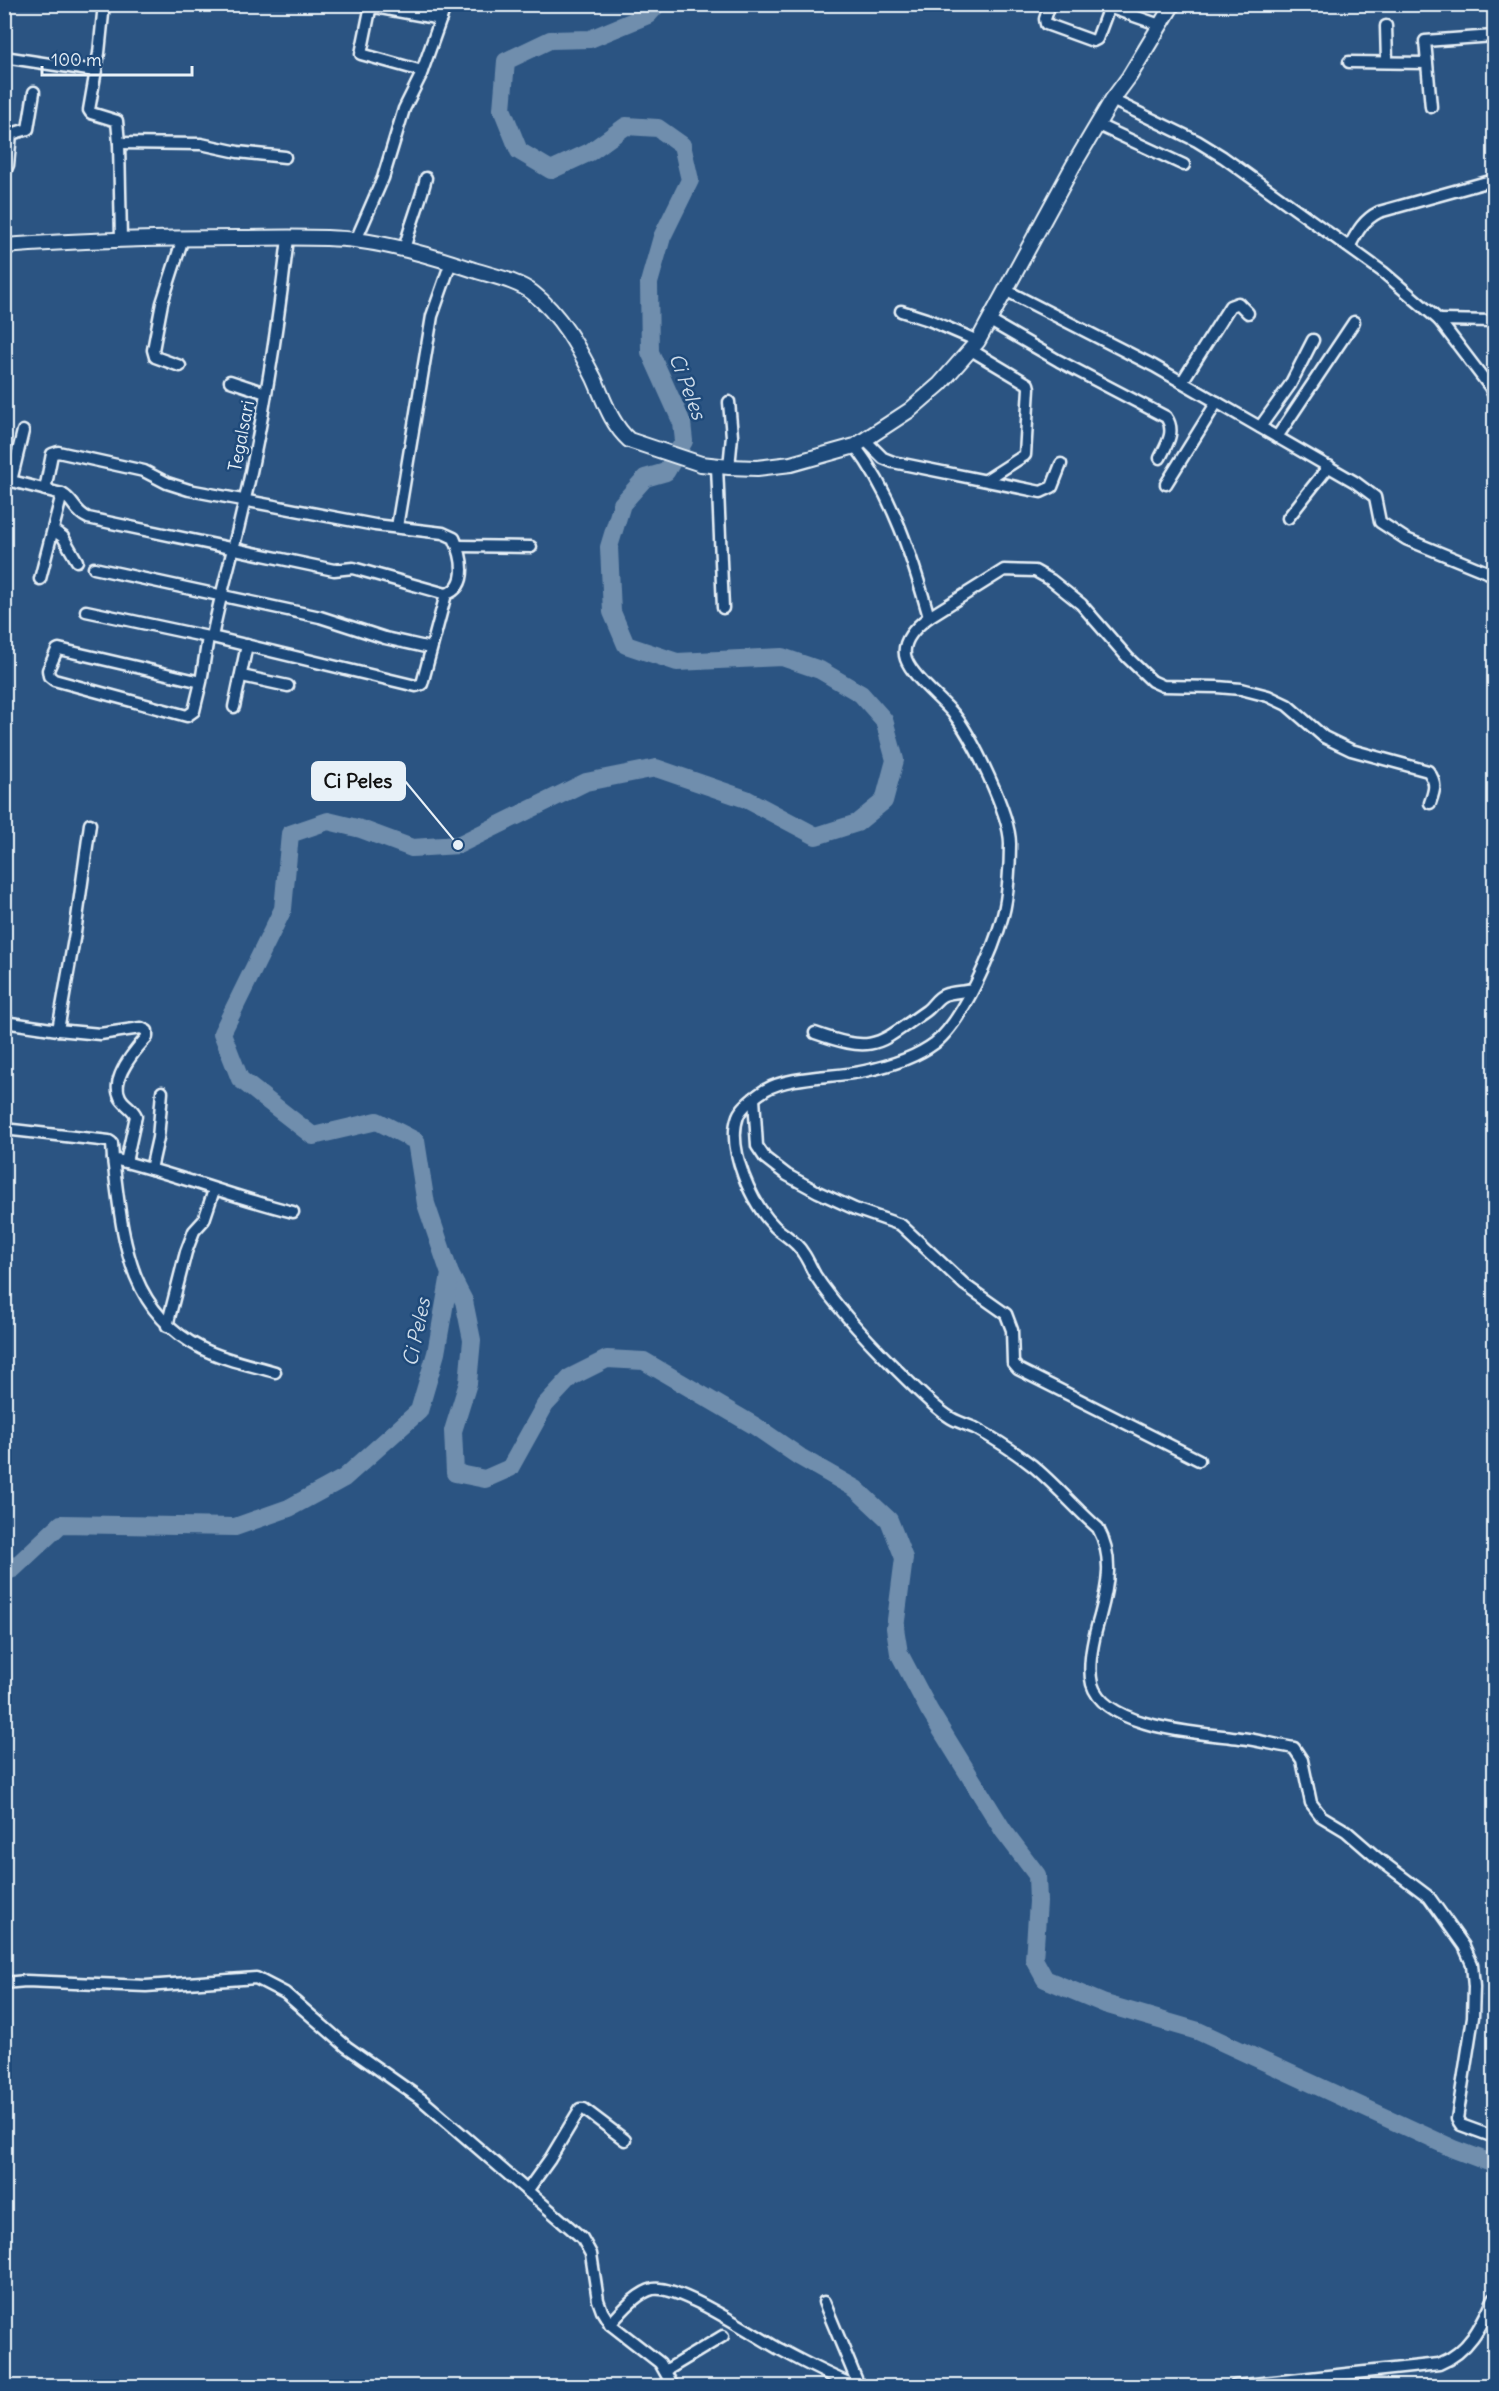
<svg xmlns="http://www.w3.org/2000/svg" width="1499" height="2391" viewBox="0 0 1499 2391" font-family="Delius,sans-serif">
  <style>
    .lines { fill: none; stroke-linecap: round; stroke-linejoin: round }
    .river { stroke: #708ead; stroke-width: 18 }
    .minor-casing { stroke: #e8f1f8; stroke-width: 15 }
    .major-casing { stroke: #e8f1f8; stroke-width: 18 }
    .minor { stroke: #1f4a7a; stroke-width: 10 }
    .major { stroke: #1f4a7a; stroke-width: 14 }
    .labels { text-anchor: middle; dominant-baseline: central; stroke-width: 5; stroke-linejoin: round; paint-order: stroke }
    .street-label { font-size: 18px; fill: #e8f1f8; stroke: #1f4a7a }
    .water-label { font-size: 20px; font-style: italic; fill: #d0dde9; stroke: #1f4a7a }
    .leader { fill: none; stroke: #e8f1f8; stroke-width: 2 }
    .callout-dot { fill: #e8f1f8; stroke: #1f4a7a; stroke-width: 2 }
    .callout { fill: #e8f1f8; stroke: #e8f1f8; stroke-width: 2 }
    .callout-label { font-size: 20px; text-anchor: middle; font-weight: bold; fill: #111 }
  </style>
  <rect width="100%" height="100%" fill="#2b5482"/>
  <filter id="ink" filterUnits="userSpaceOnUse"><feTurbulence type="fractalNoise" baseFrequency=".0167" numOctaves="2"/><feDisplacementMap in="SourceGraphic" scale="12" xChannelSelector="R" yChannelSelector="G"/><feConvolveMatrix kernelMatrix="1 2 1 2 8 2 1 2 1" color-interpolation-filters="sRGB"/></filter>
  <g filter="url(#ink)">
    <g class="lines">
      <g class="river">
        <polyline points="450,1274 464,1301 472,1340 468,1383 453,1431 455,1473 485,1479 510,1468 545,1405 571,1377 607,1359 644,1361 755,1426 800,1457 856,1489 889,1520 904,1558 895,1628 899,1653 929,1710 1003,1830 1037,1875 1038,1902 1034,1959 1045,1979 1105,2004 1198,2031 1454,2149 1494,2164"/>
        <polyline points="4,1572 13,1569 61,1524 235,1527 289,1508 344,1478 419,1411 436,1353 450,1274 426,1204 416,1141 377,1121 313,1136 240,1079 222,1033 283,909 290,834 328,821 361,829 412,848 458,845 586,782 656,768 746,799 816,836 857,823 884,801 895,760 884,720 861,694 820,670 782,657 677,662 626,645 612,612 609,547 622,504 645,478 666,472 684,441 682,423 650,352 649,283 662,237 690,180 682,145 658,128 626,126 590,152 551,170 519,151 502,109 506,61 550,40 590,39 648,15 658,4"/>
      </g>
      <defs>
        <g id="minor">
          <polyline points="104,4 99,53 89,110 91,113 117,121 119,143 121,239"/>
          <polyline points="1050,4 1045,19 1046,24 1093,41 1097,39 1109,7"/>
          <polyline points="1100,4 1160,25"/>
          <polyline points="1386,26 1387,62"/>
          <polyline points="4,57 95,71"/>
          <polyline points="1349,62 1426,63"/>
          <polyline points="422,71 361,54 370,10 375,7 441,19"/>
          <polyline points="1112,100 1197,141 1223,157 1383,272 1439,320 1490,387 1494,396"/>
          <polyline points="1431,107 1425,41 1494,36"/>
          <polyline points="1098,125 1184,165"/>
          <polyline points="119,143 201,144 238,152 285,157"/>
          <polyline points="4,174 8,165 11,134 28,129 34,92"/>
          <polyline points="356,240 383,178 404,109 420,77 446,4"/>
          <path d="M 1349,247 C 1357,232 1363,220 1379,212 L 1494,180"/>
          <path d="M 404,250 C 410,225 420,203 426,178"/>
          <polyline points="1007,291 1154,366 1355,482 1375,497 1380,522 1406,539 1494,575"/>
          <polyline points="901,311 929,320 978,341"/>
          <polyline points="1439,320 1494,321"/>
          <path d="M 990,321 L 1059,361 L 1166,417 C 1176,431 1167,444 1160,458"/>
          <polyline points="971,350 1028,384 1029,388 1025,455 986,480"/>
          <polyline points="180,366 155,357 153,350 162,303 183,238"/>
          <polyline points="230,381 266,393"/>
          <polyline points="1182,382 1230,306 1238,303 1248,313"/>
          <polyline points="729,402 732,436 729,467"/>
          <polyline points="1260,427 1290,385 1313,340"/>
          <polyline points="1277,437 1354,322"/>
          <polyline points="866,441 883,458 893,462 1041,492 1052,487 1061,464"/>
          <path d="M 855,446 C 893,496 912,557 929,617"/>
          <polyline points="717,466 723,608"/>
          <path d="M 4,479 L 62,494 C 74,500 74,512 88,518 L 334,570 L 353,568 L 446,594"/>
          <polyline points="11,481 23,431"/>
          <polyline points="1166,484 1217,402"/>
          <path d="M 45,490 L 52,454 L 58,452 L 144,471 L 167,483 L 189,490 L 375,525 L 443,533 L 454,538 C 462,555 470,586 446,594 L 422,684 L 416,686 L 212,637"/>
          <polyline points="1288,518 1329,466"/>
          <polyline points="397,527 432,316 451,262"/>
          <polyline points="53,530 63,537 77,561"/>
          <polyline points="458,546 531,547"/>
          <polyline points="94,568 320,617 385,638 430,648"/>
          <polyline points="40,579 62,494"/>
          <polyline points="86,611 208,637"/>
          <path d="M 212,637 C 221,591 235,546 245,499 C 265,413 278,325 288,238"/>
          <polyline points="242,676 288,686"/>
          <polyline points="201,682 194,711 187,716 54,680 49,676 48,670 57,650 59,649 201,682 208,637 212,637"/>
          <polyline points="234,707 247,645"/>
          <path d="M 1430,803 C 1435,789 1437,783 1428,771 L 1351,750 L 1324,737 L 1287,705 L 1268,696 L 1241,689 L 1217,687 L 1163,686 L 1152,681 L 1128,658 L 1081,604 L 1051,580 L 1035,571 L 1004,570 L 929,617 C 917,626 900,642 906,659 C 912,676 940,698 952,712 C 971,734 1011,816 1010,845 C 1010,864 1008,897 1003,915 C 994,949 963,1021 935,1043 C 915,1058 889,1066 865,1071 C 834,1078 791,1075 765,1090 C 756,1096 742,1106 738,1116 C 726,1149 752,1204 775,1227 C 785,1236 796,1241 803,1253 C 808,1260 811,1268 815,1275 C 836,1307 867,1340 894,1367 C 909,1382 934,1408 951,1418 C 958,1422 967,1425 975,1428 C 995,1439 1015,1452 1033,1466 C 1056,1485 1076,1509 1098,1528 C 1114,1557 1108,1586 1100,1616 C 1094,1636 1087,1664 1092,1684 C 1105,1729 1202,1733 1240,1738 C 1258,1740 1276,1745 1294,1748 L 1302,1760 L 1311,1803 L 1321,1816 L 1346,1831 L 1376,1857 L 1429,1897 L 1464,1946 L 1472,1964 L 1474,1987 L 1473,2017 L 1457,2119 L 1461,2125 L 1494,2137"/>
          <polyline points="4,1022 58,1030 75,933 90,824"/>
          <path d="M 58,1030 L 100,1034 L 141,1028 L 147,1031 L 147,1037 C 135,1050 110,1079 120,1097 C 124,1105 133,1108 136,1116 L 126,1162"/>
          <path d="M 815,1033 C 875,1054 877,1045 926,1011 C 933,1006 936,998 944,995 C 952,992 963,992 971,990"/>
          <polyline points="754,1098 757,1146 765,1158 787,1175 818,1192 855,1209 901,1225 965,1285 1006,1314 1012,1330 1013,1363 1018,1369 1199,1460"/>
          <path d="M 4,1129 L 109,1141 L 112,1143 L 113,1159 C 174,1173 232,1197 293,1212"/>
          <path d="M 113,1159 C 123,1234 125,1309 201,1348 C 224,1360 251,1365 275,1372"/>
          <polyline points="151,1169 158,1138 162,1092"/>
          <polyline points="167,1326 186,1252 194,1231 204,1220 214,1190"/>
          <polyline points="4,1983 26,1981 146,1986 256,1978 285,1993 347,2047 421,2099 582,2238 591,2254 598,2300 602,2311 610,2324 660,2363 673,2386"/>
          <polyline points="527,2191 550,2159 580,2109 584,2109 625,2140"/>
          <polyline points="824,2302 859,2386"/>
          <path d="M 610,2324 C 621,2313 636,2293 653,2289 C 679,2284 755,2336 781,2350 C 805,2363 830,2376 856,2386"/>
          <polyline points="665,2371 723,2336"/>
          <path d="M 1235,2386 L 1439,2364 C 1469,2352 1481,2326 1494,2298"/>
        </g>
        <path id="major" d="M 4,246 C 82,240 159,238 237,238 C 276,238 316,236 355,240 C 395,245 436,257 474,270 C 493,276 518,281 533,293 C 561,315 578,347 594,378 C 604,400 611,424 629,440 L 701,464 L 729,467 L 757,468 L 791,464 L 855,446 L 910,410 L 940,384 L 978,341 L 1073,166 L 1112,100 L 1129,77 L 1173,4"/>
      </defs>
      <use href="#minor" class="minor-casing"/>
      <use href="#major" class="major-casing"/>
      <use href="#minor" class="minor"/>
      <use href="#major" class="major"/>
    </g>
  </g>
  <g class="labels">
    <g class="street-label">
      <text transform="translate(241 436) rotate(-79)">Tegalsari</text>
    </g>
    <g class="water-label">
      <text transform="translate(688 386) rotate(69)">Ci Peles</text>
      <text transform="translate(416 1332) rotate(-78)">Ci Peles</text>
    </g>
  </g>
  <path class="leader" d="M458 845L405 781"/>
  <circle class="callout-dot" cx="458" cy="845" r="6"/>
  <rect class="callout" x="312" y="762" width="93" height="38" rx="6"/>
  <g class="callout-label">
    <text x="358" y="788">Ci Peles</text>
  </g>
  <rect width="1499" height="2391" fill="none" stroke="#1f4a7a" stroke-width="24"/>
  <rect x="12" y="12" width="1475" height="2367" fill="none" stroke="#e8f1f8" stroke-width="2" filter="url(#ink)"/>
  <path d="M42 66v9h150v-9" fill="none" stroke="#e8f1f8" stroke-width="3"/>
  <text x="51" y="66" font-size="18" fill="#e8f1f8" stroke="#1f4a7a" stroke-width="4.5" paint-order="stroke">100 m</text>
</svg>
